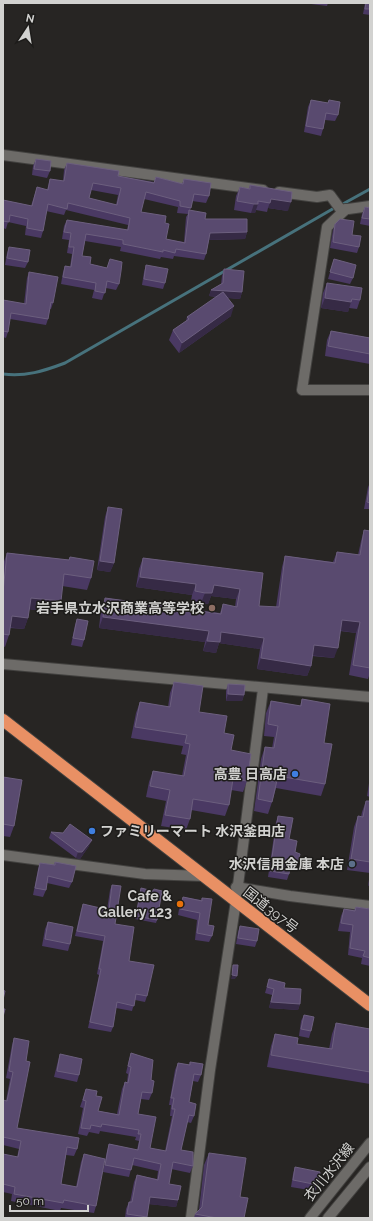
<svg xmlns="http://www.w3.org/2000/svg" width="373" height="1221" viewBox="0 0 373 1221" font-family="Raleway,'Noto Sans JP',sans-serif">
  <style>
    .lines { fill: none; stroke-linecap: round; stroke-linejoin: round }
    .stream { stroke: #47727c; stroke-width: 3 }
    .street-casing { stroke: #42413f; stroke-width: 12 }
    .secondary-casing { stroke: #42413f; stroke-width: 12 }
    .highway-casing { stroke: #42413f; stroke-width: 14 }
    .street { stroke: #6d6b68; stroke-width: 10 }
    .secondary { stroke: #6d6b68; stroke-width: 10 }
    .highway { stroke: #e99064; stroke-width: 12 }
    .wall { fill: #4a3963; fill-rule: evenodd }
    .shaded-wall { fill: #362a45 }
    .building { fill: #594a6f; stroke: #6c5f7e; fill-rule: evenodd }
    .education-dot { fill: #8d6e63; stroke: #1d1c1a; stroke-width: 1.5 }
    .shop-dot { fill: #3f7fe0; stroke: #1d1c1a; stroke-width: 1.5 }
    .service-dot { fill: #5c6f8a; stroke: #1d1c1a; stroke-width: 1.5 }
    .food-dot { fill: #e8710a; stroke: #1d1c1a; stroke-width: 1.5 }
    .labels { text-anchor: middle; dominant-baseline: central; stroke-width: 3; stroke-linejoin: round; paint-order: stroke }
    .poi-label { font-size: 14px; font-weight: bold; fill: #d2d2d0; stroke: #1d1c1a; text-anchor: end }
    .street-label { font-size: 14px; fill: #d2d2d0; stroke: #1d1c1a }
  </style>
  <rect width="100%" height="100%" fill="#272523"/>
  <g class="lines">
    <g class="stream">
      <polyline points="341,205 370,189"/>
      <path d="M 3,374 C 25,377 44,371 65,363 L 336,207"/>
    </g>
    <defs>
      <g id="street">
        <polyline points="3,155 263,190"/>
        <polyline points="279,192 317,197 330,195 341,210 370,206"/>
        <polyline points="346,209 327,227 302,390 370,390"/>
        <polyline points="3,664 370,697"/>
        <polyline points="3,855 145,874 204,876"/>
        <polyline points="236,887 290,896 370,906"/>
        <polyline points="191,1218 210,1070 236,901 263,689"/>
      </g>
      <g id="secondary">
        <polyline points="310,1218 370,1143"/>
        <polyline points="328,1218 370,1167"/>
      </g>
      <polyline id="highway" points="3,720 370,1005"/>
    </defs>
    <use href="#street" class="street-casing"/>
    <use href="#secondary" class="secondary-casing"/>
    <use href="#highway" class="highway-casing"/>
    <use href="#street" class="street"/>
    <use href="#secondary" class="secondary"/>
    <use href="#highway" class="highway"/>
  </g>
  <g class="wall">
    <polygon points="312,3 328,3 327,6 311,4"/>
    <polygon points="365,3 370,3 370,15 363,14"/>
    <polygon points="311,100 328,103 329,100 338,115 335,121 325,120 323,129 321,136 304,132 308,107"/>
    <polygon points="36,159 50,171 47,178 32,175 33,166"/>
    <path d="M 67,163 L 118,176 L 154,182 L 156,177 L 182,184 L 184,179 L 209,196 L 206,203 L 192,201 L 190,211 L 205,219 L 247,232 L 245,239 L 209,240 L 206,254 L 204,260 L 174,256 L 173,259 L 161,257 L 160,259 L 120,251 L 121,247 L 85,241 L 82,256 L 90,264 L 107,268 L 110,259 L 119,284 L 116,290 L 106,288 L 102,300 L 92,298 L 94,290 L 61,284 L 63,272 L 65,266 L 70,267 L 72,254 L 67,253 L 69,240 L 62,239 L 64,226 L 67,220 L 127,230 L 128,225 L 66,210 L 64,215 L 46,211 L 43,231 L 41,238 L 25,235 L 26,226 L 8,222 L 6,229 L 3,228 L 3,200 L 31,206 L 37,187 L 47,190 L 50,179 L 63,181 L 64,170 ZM 91,190 L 118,195 L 116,205 L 89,198 ZM 144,199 L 178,207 L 177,213 L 188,214 L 186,217 L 184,242 L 166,239 L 165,223 L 141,212 Z"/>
    <polygon points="250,185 288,211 268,208 267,212 256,210 255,213 251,213 234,210 236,196 240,187 249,189"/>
    <polygon points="365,207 370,208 370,226 360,224 362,214"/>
    <polygon points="335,224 352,235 359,247 357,253 330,248 333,230"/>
    <polygon points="9,247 28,262 25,268 5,265 7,253"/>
    <polygon points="334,259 353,278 350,284 328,279"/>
    <polygon points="146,265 165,283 163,289 142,285 144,272"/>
    <polygon points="224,269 242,292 240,299 228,298 231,316 179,353 169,340 173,330 186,321 187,317 217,297 209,296 211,290 221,284 222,276"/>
    <polygon points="29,272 53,303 51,309 50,309 48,319 46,325 10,319 8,332 6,338 3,337 3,300 24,304 27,278"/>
    <polygon points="327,283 360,300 357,309 349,308 348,312 321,308 323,293"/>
    <polygon points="331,331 370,338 370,364 325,356 327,340"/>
    <polygon points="370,483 370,509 364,509 368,487"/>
    <polygon points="108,507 114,563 110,572 97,570 105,517"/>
    <polygon points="364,530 370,531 370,673 368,679 349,675 356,633 340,631 334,658 312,656 311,666 307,676 257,669 260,649 219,643 216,653 203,651 205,642 99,628 101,609 105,598 220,613 223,604 235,607 236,599 211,596 208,604 201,603 191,601 192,595 136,587 139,569 143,558 263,573 259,606 276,607 282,567 285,556 333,562 337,552 358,555 361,541"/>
    <polygon points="7,553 69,560 70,557 91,578 87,590 62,586 56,613 29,609 28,618 24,629 10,628 9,635 5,647 3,646 3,564"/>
    <polygon points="77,619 84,640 82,647 71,645 75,625"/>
    <polygon points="174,682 199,712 224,733 231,750 247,781 243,792 231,790 229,805 225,816 191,810 190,819 186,830 161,826 166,801 146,797 149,782 153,771 182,776 186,755 181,754 183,746 131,738 136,713 140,702 168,707 170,693"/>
    <polygon points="228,684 244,695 242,701 226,701 226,691"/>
    <polygon points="302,699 324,743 325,784 321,796 276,788 272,802 268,814 254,811 261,759 265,747 272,748 274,737 264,736 266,713 271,701 300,706"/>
    <polygon points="3,777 14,826 10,837 3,836"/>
    <polygon points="370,777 370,797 367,796"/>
    <polygon points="366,801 370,801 370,886 368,886 370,873 347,870 354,827 358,816 361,817 362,812"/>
    <polygon points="278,816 295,852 298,862 296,868 290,867 289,874 287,880 268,877 276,822"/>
    <polygon points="51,832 63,833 89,846 80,859 76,858 49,838"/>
    <polygon points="55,862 72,882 69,888 47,883 46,890 43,897 33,895 38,869 40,863 54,865"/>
    <polygon points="112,885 115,924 129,961 147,996 145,1002 135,1000 132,1011 116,1008 113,1027 111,1032 88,1028 99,975 97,974 103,941 75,936 81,910 83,904 107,910 110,890"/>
    <polygon points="141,888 153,891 157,920 156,923 135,919"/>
    <polygon points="183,897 201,900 202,898 208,925 212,936 209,942 195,940 197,920 178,915 180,903"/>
    <polygon points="356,907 370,909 370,966 361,964 362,958 348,955 350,932 338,931 341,916 344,909 354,910"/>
    <polygon points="48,922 70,944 68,951 42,946 45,929"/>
    <polygon points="240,926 257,941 255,947 236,944 238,932"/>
    <polygon points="269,979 284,988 300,1004 298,1010 269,1008 272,995 265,993"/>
    <polygon points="304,1015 311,1031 309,1038 299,1036 301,1021"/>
    <polygon points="336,1023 370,1072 370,1084 267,1067 271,1046 275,1034 297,1044 329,1049 332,1034"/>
    <polygon points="14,1038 26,1061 17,1128 77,1149 74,1156 66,1155 61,1184 76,1187 81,1162 84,1154 96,1206 94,1213 61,1208 60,1211 11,1201 12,1194 3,1192 3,1154 17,1157 19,1149 3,1145 3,1100 6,1101 10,1079 6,1078 12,1045"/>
    <polygon points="131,1053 151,1080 152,1093 149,1100 141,1099 138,1114 150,1148 165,1151 172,1116 170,1116 171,1105 169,1105 175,1070 178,1063 189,1065 190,1062 201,1075 198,1082 193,1081 189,1102 194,1116 191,1123 187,1122 181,1150 193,1166 190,1173 171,1169 169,1184 178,1200 176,1207 149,1204 146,1218 125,1218 126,1209 129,1202 130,1202 134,1182 137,1175 157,1179 158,1171 132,1165 129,1177 103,1172 107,1151 109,1144 137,1150 139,1141 135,1140 136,1137 100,1131 99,1134 89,1132 87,1136 78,1134 83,1108 80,1107 86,1089 96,1096 98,1111 117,1114 122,1089 125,1082 127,1082 128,1074 126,1073 129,1060"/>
    <polygon points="60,1054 79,1075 77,1082 54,1077 58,1061"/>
    <polygon points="209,1153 240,1197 244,1218 194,1218 195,1214 199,1210 204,1165"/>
    <polygon points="295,1167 318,1185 315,1191 291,1187 293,1174"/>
  </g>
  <g class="shaded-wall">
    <polygon points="271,199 291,202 288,211 268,208"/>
    <polygon points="254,204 258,204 255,213 251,213"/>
    <polygon points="247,232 245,239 207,240 210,233"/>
    <polygon points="211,290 242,292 240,299 209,296"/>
    <polygon points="325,298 351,302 348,312 321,308"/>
    <polygon points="234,306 231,316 179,353 182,343"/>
    <polygon points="100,561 114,563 110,572 97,570"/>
    <polygon points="140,577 196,584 192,595 136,587"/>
    <polygon points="214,585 240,589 236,599 211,596 208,604 201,603 205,593"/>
    <polygon points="31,598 61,601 56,613 27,609"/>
    <polygon points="12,616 28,618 24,629 8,627"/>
    <polygon points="103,617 209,631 205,642 99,628"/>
    <polygon points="342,620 360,622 356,633 338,630"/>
    <polygon points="221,632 264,638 260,649 219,643 216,653 203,651 207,641"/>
    <polygon points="314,645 338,648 334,658 310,655"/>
    <polygon points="261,658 311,666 307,676 257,669"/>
    <polygon points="228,694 244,695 242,701 226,701"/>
    <polygon points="92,840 89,846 80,859 76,858 78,852"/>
    <polygon points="370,880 370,886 368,886"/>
    <polygon points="232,975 237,976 235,979 231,979"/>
    <polygon points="271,1002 300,1004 298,1010 269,1008"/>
    <polygon points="150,1197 178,1200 176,1207 148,1204"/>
  </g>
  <g class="building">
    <polygon points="366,3 370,3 370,9 365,9"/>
    <polygon points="311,100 328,103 329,100 340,102 338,115 326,113 323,129 306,126"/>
    <polygon points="36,159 51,161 50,171 34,169"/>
    <path d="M 67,163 L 119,171 L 118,176 L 154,183 L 156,177 L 183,184 L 184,179 L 211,183 L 209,196 L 194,194 L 191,208 L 180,206 L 180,201 L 146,192 L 141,212 L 166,216 L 165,223 L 169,224 L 166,239 L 185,243 L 189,210 L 206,213 L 205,219 L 247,219 L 247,232 L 210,233 L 206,254 L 176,249 L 175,253 L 163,250 L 163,252 L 123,244 L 123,240 L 86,234 L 82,256 L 91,257 L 90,264 L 107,268 L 110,259 L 122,262 L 121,271 L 119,284 L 107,281 L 105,293 L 95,291 L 96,283 L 63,277 L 65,266 L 71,267 L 74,247 L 69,247 L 71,233 L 64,232 L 67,220 L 128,230 L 130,218 L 68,203 L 67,209 L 48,204 L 43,231 L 27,228 L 28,219 L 10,215 L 9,222 L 3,221 L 3,200 L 32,206 L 37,187 L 48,190 L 50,179 L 64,181 ZM 93,183 L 121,188 L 117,205 L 89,198 Z"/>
    <polygon points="250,185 292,192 291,202 271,199 270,203 258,201 258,204 254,204 237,201 240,187 250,189"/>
    <polygon points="365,207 370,208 370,219 362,218"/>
    <polygon points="340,219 354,221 352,235 361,236 359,247 333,242 335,224"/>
    <polygon points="9,247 30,250 28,262 7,258"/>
    <polygon points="334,259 356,265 353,278 330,272"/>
    <polygon points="146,265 168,269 165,283 144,279"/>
    <polygon points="224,269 244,271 242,292 211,290 223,283"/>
    <polygon points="29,272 58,277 53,303 51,302 48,319 11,313 8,332 3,331 3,300 26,304"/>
    <polygon points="327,283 362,288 360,300 352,299 351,302 325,298"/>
    <polygon points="223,292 234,306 182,343 173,330 189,319 187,317"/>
    <polygon points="331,331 370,338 370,354 328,346"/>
    <polygon points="370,484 370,503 367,502"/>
    <polygon points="108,507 122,509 114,563 100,561"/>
    <polygon points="364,530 370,531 370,668 353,665 360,622 342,620 338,648 314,645 311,666 261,658 264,638 221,632 220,642 207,641 209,631 103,617 105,598 221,614 223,604 237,607 240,589 214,585 212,593 205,593 195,591 196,584 140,577 143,558 263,573 259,606 279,607 285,556 335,563 337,552 360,555"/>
    <polygon points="7,553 69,560 70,557 94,561 91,578 64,574 61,601 31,598 28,618 12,616 9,635 3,634 3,592"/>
    <polygon points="77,619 88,621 84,640 73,638"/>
    <polygon points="174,682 203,686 199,712 227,716 224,733 234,735 231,750 251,754 247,781 233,779 229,805 193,799 190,819 165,815 170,790 150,786 153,771 184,776 190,744 185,743 187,735 135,727 140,702 170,707"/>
    <polygon points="228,684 245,685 244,695 228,694"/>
    <polygon points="302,699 330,704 324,743 332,744 325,784 278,776 272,802 258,799 265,747 274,748 278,726 268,724 271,701 301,706"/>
    <polygon points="3,777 22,780 14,826 3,824"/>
    <polygon points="366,801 370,801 370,862 351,859 358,816 363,817"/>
    <polygon points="278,816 293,818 289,839 297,841 295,852 300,854 298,862 291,860 289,874 270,871"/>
    <polygon points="70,824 92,840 82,852 78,852 51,832 63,833"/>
    <polygon points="55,862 76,866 72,882 48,876 46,890 35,888 40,863 55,865"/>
    <polygon points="112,885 121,886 115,924 134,927 129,961 154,965 147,996 136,994 134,1006 117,1002 113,1027 90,1022 101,969 99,969 105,936 77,931 83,904 109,910"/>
    <polygon points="141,888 153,891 154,889 162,891 157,920 136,916"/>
    <polygon points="183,897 202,901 202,898 212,899 208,925 214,926 212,936 197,933 200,913 180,909"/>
    <polygon points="356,907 370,909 370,958 363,956 365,951 350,948 353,925 341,923 344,909 355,911"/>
    <polygon points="48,922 73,927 70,944 45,939"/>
    <polygon points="240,926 259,929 257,941 238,938"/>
    <polygon points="233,965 238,965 237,976 232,975"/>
    <polygon points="269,979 285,983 284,988 301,989 300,1004 271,1002 274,989 267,987"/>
    <polygon points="3,990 5,991 3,1000"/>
    <polygon points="3,1009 5,1009 3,1017"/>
    <polygon points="304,1015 314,1017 311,1031 301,1029"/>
    <polygon points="336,1023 370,1029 370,1072 271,1055 275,1034 298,1038 297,1044 332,1049"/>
    <polygon points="14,1038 29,1041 26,1061 30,1062 17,1128 79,1138 77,1149 67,1147 61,1184 77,1187 84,1154 105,1159 96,1206 64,1200 63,1203 14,1194 15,1187 3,1184 3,1154 18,1157 21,1141 3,1137 3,1100 7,1101 13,1072 9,1071"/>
    <polygon points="131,1053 153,1060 151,1080 154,1081 152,1093 142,1092 138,1114 156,1117 150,1148 166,1151 175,1109 172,1109 174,1098 171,1098 178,1063 190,1065 190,1062 203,1064 201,1075 194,1074 189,1102 196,1104 194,1116 189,1115 181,1150 193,1152 193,1166 173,1162 169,1184 181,1186 178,1200 150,1197 147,1217 127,1214 129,1202 132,1202 137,1175 158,1180 161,1164 134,1158 131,1170 105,1165 109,1144 138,1150 141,1134 138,1134 139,1130 102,1124 101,1127 91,1125 90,1129 81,1128 86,1101 83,1100 86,1089 97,1091 96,1096 102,1097 98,1111 119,1115 125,1082 128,1083 131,1067 128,1066"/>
    <polygon points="60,1054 82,1059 79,1075 57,1071"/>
    <polygon points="209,1153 246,1158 240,1197 248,1198 244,1218 217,1218 195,1214 202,1207"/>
    <polygon points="295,1167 320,1172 318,1185 293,1180"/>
  </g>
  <circle class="education-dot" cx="212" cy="608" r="4"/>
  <g class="shop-dot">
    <circle cx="295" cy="774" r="4"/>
    <circle cx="92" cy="831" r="4"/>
  </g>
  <circle class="service-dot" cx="352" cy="864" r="4"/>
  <circle class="food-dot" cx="180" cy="904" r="4"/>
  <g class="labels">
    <g class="poi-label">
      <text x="204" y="608">岩手県立水沢商業高等学校</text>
      <text x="287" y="774">高豊 日高店</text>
      <text x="100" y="831" text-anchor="start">ファミリーマート 水沢釜田店</text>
      <text x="344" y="864">水沢信用金庫 本店</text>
      <text x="172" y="896">Cafe &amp;<tspan x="172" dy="16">Gallery 123</tspan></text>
    </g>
    <g class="street-label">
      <text transform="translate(271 910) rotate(38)">国道397号</text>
      <text transform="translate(329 1172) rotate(-51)">衣川水沢線</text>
    </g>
  </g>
  <rect width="373" height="1221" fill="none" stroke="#d2d2d0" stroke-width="8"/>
  <g transform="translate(28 28) rotate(12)" stroke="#1d1c1a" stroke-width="3" paint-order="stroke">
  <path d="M0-3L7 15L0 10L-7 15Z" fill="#d2d2d0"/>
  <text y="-6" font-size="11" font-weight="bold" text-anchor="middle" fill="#d2d2d0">N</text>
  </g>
  <path d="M10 1205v6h78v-6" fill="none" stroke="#d2d2d0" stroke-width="2"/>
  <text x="16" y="1205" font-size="12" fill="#d2d2d0" stroke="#1d1c1a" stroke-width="3" paint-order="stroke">50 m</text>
</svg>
